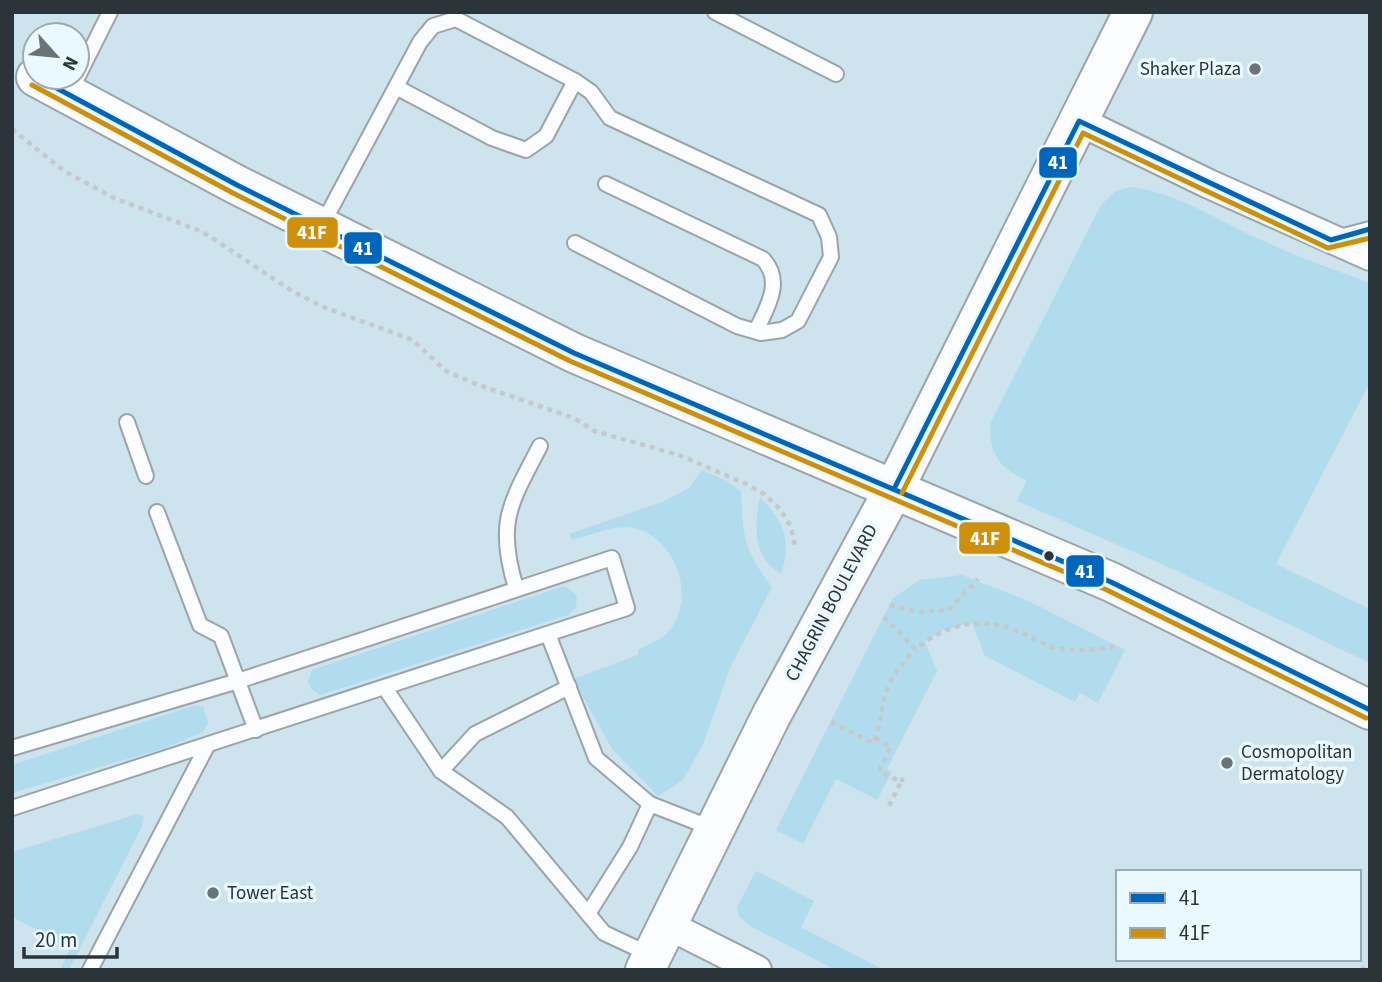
<svg xmlns="http://www.w3.org/2000/svg" width="1382" height="982" viewBox="0 0 1382 982" font-family="'Source Sans 3',sans-serif">
  <style>
    .built { fill: #cde3ed; fill-rule: evenodd }
    .green { fill: #b1dced }
    .lines { fill: none; stroke-linecap: round; stroke-linejoin: round }
    .lane-casing { stroke: #9ba4a8; stroke-width: 18 }
    .street-casing { stroke: #9ba4a8; stroke-width: 32 }
    .primary-casing { stroke: #9ba4a8; stroke-width: 42 }
    .path { stroke: #c5c9cb; stroke-width: 4.5; stroke-dasharray: 5 5; stroke-linecap: butt }
    .lane { stroke: #fafcfd; stroke-width: 14 }
    .street { stroke: #fafcfd; stroke-width: 28 }
    .primary { stroke: #fafcfd; stroke-width: 38 }
    .bus-1-casing { stroke: #eaf8ff; stroke-width: 10 }
    .bus-2-casing { stroke: #eaf8ff; stroke-width: 10 }
    .bus-1 { stroke: #0065bd; stroke-width: 5 }
    .bus-2 { stroke: #ce8f0b; stroke-width: 5 }
    .poi-dot { fill: #6a7478; stroke: #eaf8ff; stroke-width: 2.5 }
    .bus-dot { fill: #2b3438; stroke: #eaf8ff; stroke-width: 2.5 }
    .labels { text-anchor: middle; dominant-baseline: central; stroke-width: 7; stroke-linejoin: round; paint-order: stroke }
    .poi-label { font-size: 19px; fill: #2b3438; stroke: #eaf8ff; text-anchor: start }
    .street-label { font-size: 19px; fill: #2b3438; stroke: #eaf8ff }
    .line-badge { stroke: #eaf8ff; stroke-width: 2.5 }
    .badge-label { font-size: 19px; text-anchor: middle; font-weight: bold; fill: #fff }
  </style>
  <rect width="100%" height="100%" fill="#deeaef"/>
  <path class="built" d="M 12,12 L 1370,12 L 1370,970 L 12,970 ZM 35,35 L 77,35 L 77,77 L 35,77 ZM 1118,872 L 1359,872 L 1359,959 L 1118,959 Z"/>
  <g class="green">
    <path d="M 1129,187 C 1175,191 1217,220 1259,239 C 1295,256 1332,269 1370,283 L 1370,382 L 1276,564 L 1370,609 L 1370,663 L 1173,569 L 1017,501 L 1027,480 C 999,468 990,455 990,424 L 1101,205 L 1114,192 Z"/>
    <path d="M 702,470 L 727,481 L 741,492 C 743,538 744,550 772,587 L 731,666 L 703,744 L 683,780 L 658,796 L 612,749 L 573,679 L 638,655 L 638,650 C 646,645 660,641 666,634 C 696,603 680,547 643,531 C 621,521 595,534 573,540 L 569,534 L 665,501 L 689,488 Z"/>
    <path d="M 760,497 C 784,522 792,540 781,574 C 753,558 754,526 760,497 Z"/>
    <polygon points="962,575 1031,602 1125,650 1098,703 1080,693 1075,702 985,656 972,623 943,630 925,642 937,671 887,769 892,772 877,800 836,779 803,844 776,830 893,598 920,580"/>
    <polygon points="564,586 577,595 576,608 568,615 320,695 312,690 308,682 312,670"/>
    <polygon points="195,705 203,707 208,723 203,732 165,748 12,793 12,765"/>
    <polygon points="138,814 144,817 142,826 69,970 60,970 71,947 12,917 12,852"/>
    <polygon points="756,871 814,901 801,927 884,970 836,970 750,926 739,916 737,907"/>
  </g>
  <g class="lines">
    <defs>
      <g id="lane">
        <polyline points="715,12 836,74"/>
        <polyline points="396,87 492,138 526,150 546,136 575,81"/>
        <polyline points="70,92 110,12"/>
        <path d="M 606,184 L 763,259 C 784,282 767,307 756,331"/>
        <polyline points="322,225 420,42 433,26 456,19 575,81 591,92 610,118 819,215 829,237 831,257 798,321 782,330 761,333 737,326 575,243"/>
        <polyline points="1336,238 1370,229"/>
        <polyline points="127,422 146,476"/>
        <polyline points="157,512 200,625 221,636 256,730"/>
        <path d="M 516,588 C 496,522 510,504 540,446"/>
        <polyline points="548,634 596,758 650,804"/>
        <polyline points="385,688 441,771 507,817 604,933 651,955"/>
        <polyline points="12,748 238,681 612,558 627,608 12,808"/>
        <polyline points="441,771 475,734 569,687"/>
        <polyline points="588,914 630,847 650,804 714,829"/>
        <polyline points="90,970 207,746"/>
      </g>
      <g id="street">
        <polyline points="1079,121 1209,184 1370,256"/>
        <polyline points="668,925 757,970"/>
      </g>
      <g id="primary">
        <polyline points="36,77 237,185 574,353 1111,582 1370,710"/>
        <polyline points="645,970 771,716 894,489 1133,12"/>
      </g>
    </defs>
    <use href="#lane" class="lane-casing"/>
    <use href="#street" class="street-casing"/>
    <use href="#primary" class="primary-casing"/>
    <g class="path">
      <polyline points="12,129 64,171 114,198 203,232 292,291 323,307 413,340 446,371 473,383 574,418 594,431 679,455 746,484 764,494 780,509 791,527 795,547"/>
      <polyline points="890,605 916,612 949,610 978,579"/>
      <path d="M 884,617 L 915,649 C 949,623 982,615 1022,633 C 1035,639 1047,647 1062,649 C 1080,652 1099,649 1117,646"/>
      <path d="M 831,722 L 873,743 C 881,727 880,712 885,695 C 890,677 903,663 915,649"/>
      <polyline points="875,738 891,747 879,771 901,782 903,778"/>
      <polyline points="889,806 901,782"/>
      <polyline points="1361,970 1365,967"/>
    </g>
    <use href="#lane" class="lane"/>
    <use href="#street" class="street"/>
    <use href="#primary" class="primary"/>
    <defs>
      <g id="bus-1">
        <polyline points="36,77 237,185 574,353 1111,582 1370,710"/>
        <polyline points="894,489 1079,121 1331,240 1370,229"/>
      </g>
      <g id="bus-2">
        <polyline points="32,85 233,193 570,361 1107,590 1366,718"/>
        <polyline points="902,493 1083,133 1328,248 1370,238"/>
      </g>
    </defs>
    <use href="#bus-1" class="bus-1-casing"/>
    <use href="#bus-2" class="bus-2-casing"/>
    <use href="#bus-1" class="bus-1"/>
    <use href="#bus-2" class="bus-2"/>
  </g>
  <g class="poi-dot">
    <circle cx="1255" cy="69" r="7"/>
    <circle cx="1227" cy="763" r="7"/>
    <circle cx="213" cy="893" r="7"/>
  </g>
  <circle class="bus-dot" cx="1049" cy="556" r="6"/>
  <g class="labels">
    <g class="poi-label">
      <text x="1241" y="69" text-anchor="end">Shaker Plaza</text>
      <text x="1241" y="752">Cosmopolitan<tspan x="1241" dy="22">Dermatology</tspan></text>
      <text x="227" y="893">Tower East</text>
    </g>
    <g class="street-label">
      <text transform="translate(832 603) rotate(-62)">CHAGRIN BOULEVARD</text>
    </g>
  </g>
  <g class="line-badge">
    <rect x="1038" y="146" width="40" height="33" rx="7" fill="#0065bd"/>
    <rect x="286" y="216" width="53" height="33" rx="7" fill="#ce8f0b"/>
    <rect x="343" y="231" width="40" height="34" rx="7" fill="#0065bd"/>
    <rect x="958" y="521" width="53" height="34" rx="7" fill="#ce8f0b"/>
    <rect x="1065" y="554" width="40" height="34" rx="7" fill="#0065bd"/>
  </g>
  <g class="badge-label">
    <text x="1058" y="169">41</text>
    <text x="312" y="239">41F</text>
    <text x="363" y="255">41</text>
    <text x="985" y="545">41F</text>
    <text x="1085" y="578">41</text>
  </g>
  <rect width="1382" height="982" fill="none" stroke="#2b3438" stroke-width="28"/>
  <rect x="1116" y="870" width="245" height="91" fill="#eaf8ff" stroke="#9eaaaf" stroke-width="2"/>
  <rect x="1130" y="893" width="35" height="10" fill="#0065bd" stroke="#9eaaaf" stroke-width="2"/>
  <text x="1179" y="905" font-size="21" fill="#2b3438">41</text>
  <rect x="1130" y="928" width="35" height="10" fill="#ce8f0b" stroke="#9eaaaf" stroke-width="2"/>
  <text x="1179" y="940" font-size="21" fill="#2b3438">41F</text>
  <g transform="translate(56 56) rotate(117)"><circle r="33" fill="#eaf8ff" stroke="#9eaaaf" stroke-width="2"/>
  <path d="M0-5L12 26L0 18L-12 26Z" fill="#6a7478"/>
  <text y="-10" font-size="19" font-weight="bold" text-anchor="middle" fill="#2b3438">N</text>
  </g>
  <path d="M24 947v10h93v-10" fill="none" stroke="#2b3438" stroke-width="3.5"/>
  <text x="35" y="947" font-size="21" fill="#2b3438" stroke="#eaf8ff" stroke-width="5" paint-order="stroke">20 m</text>
</svg>
